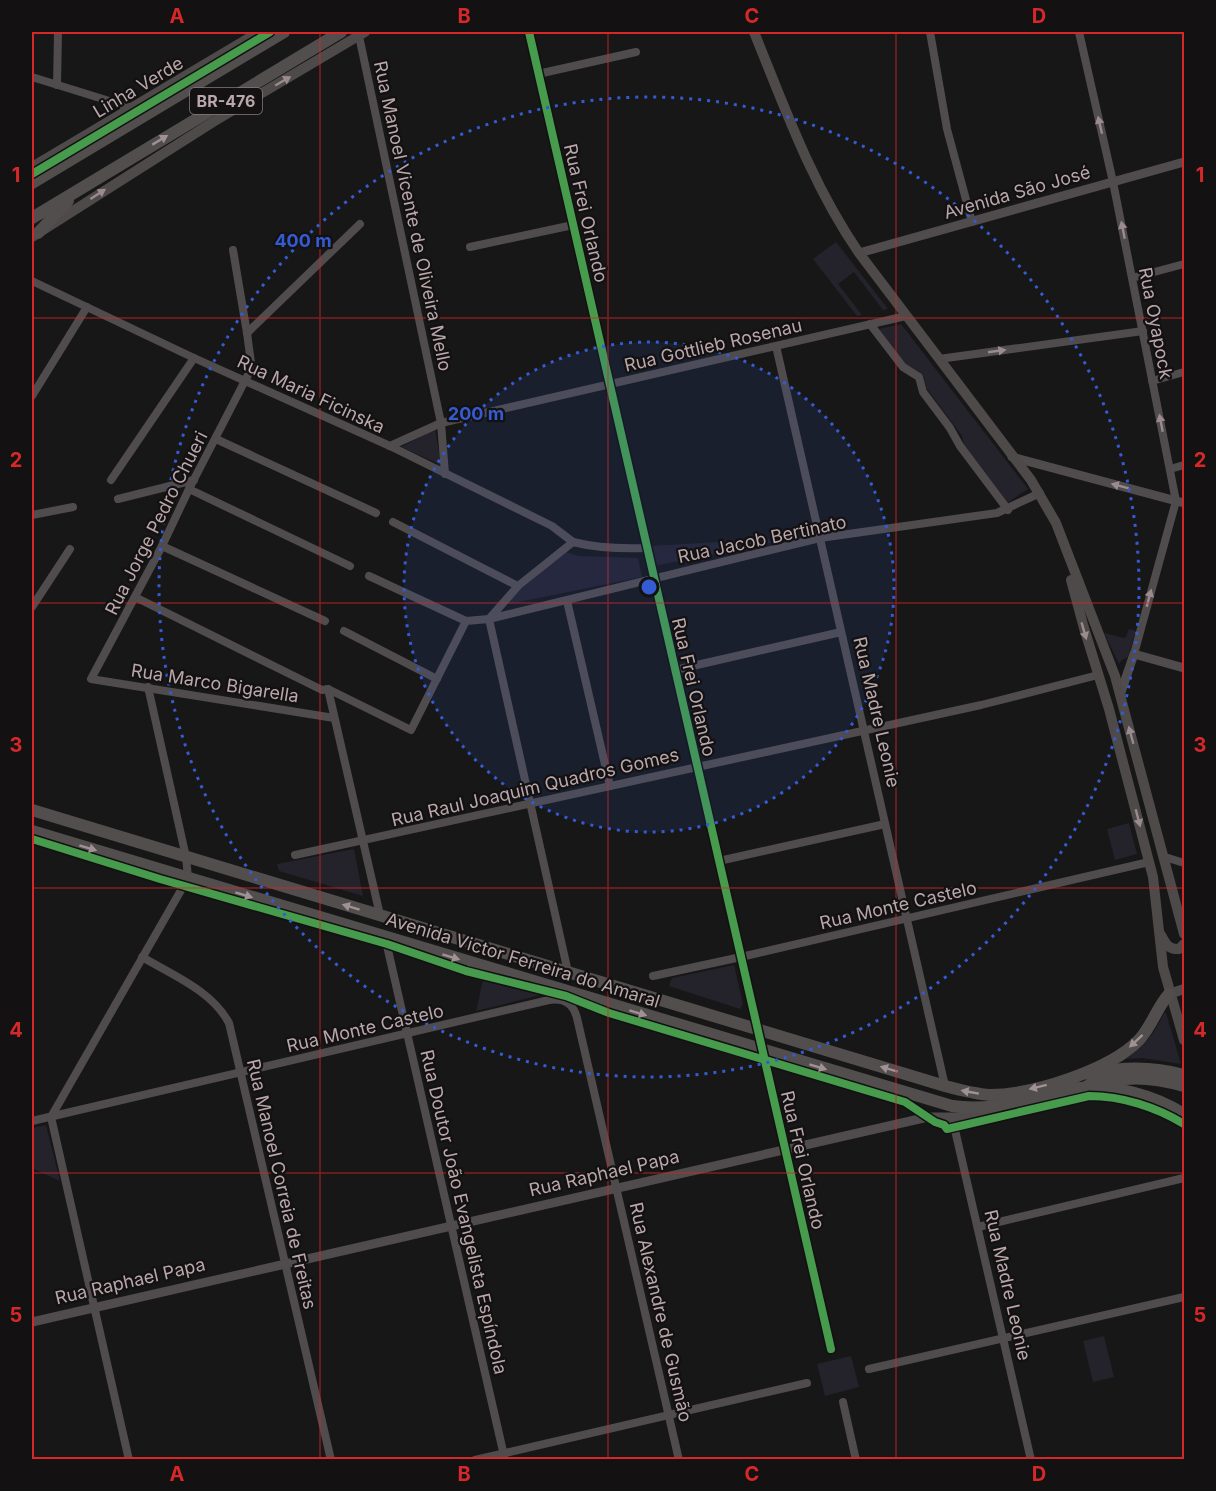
<svg xmlns="http://www.w3.org/2000/svg" width="1216" height="1491" viewBox="0 0 1216 1491" font-family="Inter,sans-serif">
  <style>
    .green { fill: #24222b }
    .lines { fill: none; stroke-linecap: round; stroke-linejoin: round }
    .minor { stroke: #504b4c; stroke-width: 8 }
    .tertiary { stroke: #504b4c; stroke-width: 9 }
    .secondary { stroke: #4f4a4a; stroke-width: 10 }
    .primary { stroke: #524e4e; stroke-width: 12 }
    .trunk { stroke: #524e4e; stroke-width: 12 }
    .cycleway-casing { stroke: #131111; stroke-width: 11 }
    .cycleway { stroke: #469c4c; stroke-width: 8 }
    .oneway { fill: #998b8e }
    .oneway2 { fill: #9a8b8e }
    .oneway3 { fill: #9f9194 }
    .grid { fill: none; stroke: #d62828; stroke-width: 1.5; stroke-opacity: 0.55 }
    .ring { fill: none; stroke: #345bd1; stroke-width: 3; stroke-dasharray: 3 6 }
    .labels { text-anchor: middle; dominant-baseline: central; stroke-width: 4.5; stroke-linejoin: round; paint-order: stroke }
    .shield { fill: #131111; stroke: #877a7d; stroke-width: 1.5 }
    .shield-label { font-size: 16px; font-weight: bold; fill: #b9a7ab }
    .street-label { font-size: 18px; fill: #b9a7ab; stroke: #131111 }
    .centre { fill: #345bd1; stroke: #131111; stroke-width: 3 }
    .ring-label { font-size: 18px; text-anchor: middle; font-weight: bold; fill: #345bd1; stroke: #131111; stroke-width: 4.5; stroke-linejoin: round; paint-order: stroke }
    .neatline { fill: none; stroke: #d62828; stroke-width: 2 }
    .grid-label { font-size: 20px; text-anchor: middle; font-weight: bold; fill: #d62828 }
  </style>
  <rect width="100%" height="100%" fill="#171717"/>
  <g class="green">
    <polygon points="836,242 888,309 883,310 854,272 838,284 862,315 857,316 813,259"/>
    <polygon points="901,324 1028,489 1007,503 964,446 962,436 927,389 923,375 918,371 906,365 879,329"/>
    <polygon points="435,429 441,465 401,447"/>
    <polygon points="769,539 771,543 654,566 650,546"/>
    <polygon points="565,552 580,556 638,558 642,577 509,604 507,601"/>
    <polygon points="1129,629 1136,631 1128,657 1122,660 1119,664 1104,633 1124,638 1126,637"/>
    <polygon points="1129,823 1137,854 1115,860 1107,829"/>
    <polygon points="354,849 363,896 279,871 277,864"/>
    <polygon points="734,965 743,1004 740,1009 669,986 672,978"/>
    <polygon points="483,980 541,995 476,1011"/>
    <path d="M 1164,1013 L 1166,1013 L 1181,1064 L 1142,1058 L 1126,1059 C 1144,1047 1155,1033 1164,1013 Z"/>
    <polygon points="46,1125 60,1181 32,1168 32,1128"/>
    <polygon points="1104,1336 1114,1377 1093,1382 1083,1341"/>
    <polygon points="851,1356 859,1387 825,1396 817,1364"/>
  </g>
  <g class="lines">
    <g class="minor">
      <polyline points="529,32 831,1349"/>
      <polyline points="930,32 947,129 972,222"/>
      <polyline points="1079,32 1113,182 1176,501 1134,654"/>
      <polyline points="359,36 441,423 445,474"/>
      <polyline points="538,74 636,52"/>
      <polyline points="32,77 132,108"/>
      <polyline points="57,85 58,32"/>
      <polyline points="470,247 573,225"/>
      <polyline points="233,250 247,333 251,363 250,371 189,489 162,546 91,679 334,718"/>
      <polyline points="1132,278 1184,264"/>
      <polyline points="32,281 194,358 390,446 552,526 573,542"/>
      <polyline points="870,324 903,367 919,377 923,392 950,428 960,446 1008,510"/>
      <polyline points="247,333 360,224"/>
      <polyline points="776,346 945,1086"/>
      <polyline points="939,359 1143,331"/>
      <polyline points="1152,381 1184,372"/>
      <polyline points="32,396 87,307"/>
      <polyline points="216,439 376,513"/>
      <polyline points="390,446 441,423 906,316"/>
      <polyline points="1170,469 1184,465"/>
      <polyline points="111,480 194,358"/>
      <polyline points="189,489 350,566"/>
      <polyline points="118,499 194,480"/>
      <polyline points="32,515 73,507"/>
      <polyline points="393,522 518,586"/>
      <polyline points="162,546 325,621"/>
      <polyline points="369,576 466,621"/>
      <path d="M 135,597 L 322,690 L 328,689 L 411,730 L 466,621 L 489,619 L 518,586 L 573,542 C 597,548 623,549 647,548"/>
      <polyline points="567,601 610,786"/>
      <polyline points="32,607 70,549"/>
      <polyline points="344,631 437,679"/>
      <polyline points="675,670 841,632"/>
      <polyline points="328,689 380,915"/>
      <polyline points="295,855 981,705 1098,675"/>
      <polyline points="1165,857 1184,863"/>
      <polyline points="719,861 885,824"/>
      <polyline points="385,937 505,1460"/>
      <path d="M 142,957 C 173,975 212,991 229,1023 L 331,1460"/>
      <polyline points="568,972 489,619 820,538 997,513 1040,493"/>
      <polyline points="653,976 741,957 1149,862"/>
      <polyline points="952,1117 1031,1460"/>
      <path d="M 32,1121 L 549,1000 C 564,998 573,1003 577,1018 L 679,1460"/>
      <polyline points="978,1227 1184,1178"/>
      <polyline points="869,1369 1184,1297"/>
      <polyline points="843,1402 856,1460"/>
      <polyline points="129,1460 51,1117 188,878 186,857 148,687"/>
      <polyline points="475,1460 807,1383"/>
    </g>
    <g class="tertiary">
      <polyline points="859,253 1184,162"/>
      <polyline points="1012,457 1184,503"/>
      <polyline points="1120,695 1134,654 1184,668"/>
      <polyline points="32,1322 928,1117 970,1117 1000,1108"/>
    </g>
    <g class="secondary">
      <path d="M 754,32 C 785,108 812,185 859,253 L 1031,480 L 1056,523 L 1115,676 L 1184,934"/>
      <polyline points="32,167 259,32"/>
      <polyline points="32,237 213,122 365,32"/>
      <polyline points="1071,580 1084,628 1109,709 1153,877 1163,967 1184,1040"/>
      <path d="M 1161,935 C 1166,944 1169,950 1179,949 L 1184,944"/>
      <polyline points="1169,994 1184,989"/>
    </g>
    <g class="primary">
      <path d="M 1088,1074 C 1122,1067 1151,1066 1184,1075"/>
      <path d="M 1087,1086 C 1124,1076 1148,1076 1184,1086"/>
    </g>
    <g class="trunk">
      <polyline points="32,183 284,32"/>
      <polyline points="32,218 341,32"/>
      <polyline points="38,233 68,201"/>
      <path d="M 32,810 L 945,1086 C 960,1090 975,1094 990,1095 C 1033,1095 1110,1070 1139,1040 C 1152,1026 1157,1007 1169,994"/>
      <path d="M 32,831 L 952,1106 C 986,1111 1015,1103 1047,1096 C 1058,1093 1068,1089 1079,1088 C 1116,1085 1153,1095 1184,1114"/>
    </g>
    <defs>
      <g id="cycleway">
        <polyline points="529,32 831,1349"/>
        <polyline points="32,174 270,32"/>
        <path d="M 32,839 L 160,879 L 387,944 L 466,971 L 566,996 L 609,1013 L 905,1102 L 935,1122 L 944,1125 L 947,1129 L 1089,1096 C 1122,1096 1156,1107 1184,1124"/>
      </g>
    </defs>
    <use href="#cycleway" class="cycleway-casing"/>
    <use href="#cycleway" class="cycleway"/>
  </g>
  <defs><path id="oneway-solid" d="M-6-.8H1V-3.2L6.5 0L1 3.2V.8H-6Z" transform="scale(1.5)"/></defs>
  <g class="oneway">
    <use href="#oneway-solid" transform="translate(283 81) rotate(-30)"/>
    <use href="#oneway-solid" transform="translate(98 194) rotate(-33)"/>
    <use href="#oneway-solid" transform="translate(1084 631) rotate(74)"/>
    <use href="#oneway-solid" transform="translate(1131 735) rotate(-105)"/>
    <use href="#oneway-solid" transform="translate(1138 818) rotate(75)"/>
  </g>
  <g class="oneway2">
    <use href="#oneway-solid" transform="translate(1100 125) rotate(-103)"/>
    <use href="#oneway-solid" transform="translate(1123 230) rotate(-101)"/>
    <use href="#oneway-solid" transform="translate(997 351) rotate(-8)"/>
    <use href="#oneway-solid" transform="translate(1161 423) rotate(-101)"/>
    <use href="#oneway-solid" transform="translate(1120 486) rotate(-165)"/>
    <use href="#oneway-solid" transform="translate(1149 598) rotate(-75)"/>
  </g>
  <g class="oneway3">
    <use href="#oneway-solid" transform="translate(160 140) rotate(-31)"/>
    <use href="#oneway-solid" transform="translate(88 848) rotate(17)"/>
    <use href="#oneway-solid" transform="translate(244 895) rotate(17)"/>
    <use href="#oneway-solid" transform="translate(351 907) rotate(-163)"/>
    <use href="#oneway-solid" transform="translate(451 957) rotate(17)"/>
    <use href="#oneway-solid" transform="translate(638 1013) rotate(17)"/>
    <use href="#oneway-solid" transform="translate(1136 1041) rotate(137)"/>
    <use href="#oneway-solid" transform="translate(818 1067) rotate(17)"/>
    <use href="#oneway-solid" transform="translate(889 1069) rotate(-163)"/>
    <use href="#oneway-solid" transform="translate(1038 1087) rotate(166)"/>
    <use href="#oneway-solid" transform="translate(970 1092) rotate(-170)"/>
  </g>
  <path class="grid" d="M 320,32 L 320,1460M 608,32 L 608,1460M 896,32 L 896,1460M 32,318 L 1184,318M 32,603 L 1184,603M 32,888 L 1184,888M 32,1173 L 1184,1173"/>
  <circle cx="649" cy="587" r="245" fill="#345bd1" fill-opacity=".12"/>
  <g class="ring">
    <circle cx="649" cy="587" r="245"/>
    <circle cx="649" cy="587" r="490"/>
  </g>
  <g class="labels">
    <rect class="shield" x="190" y="88" width="72" height="26" rx="4.5"/>
    <g class="shield-label">
      <text x="226" y="101">BR-476</text>
    </g>
    <g class="street-label">
      <text transform="translate(138 87) rotate(-31)">Linha Verde</text>
      <text transform="translate(1017 192) rotate(-16)">Avenida São José</text>
      <text transform="translate(586 213) rotate(77)">Rua Frei Orlando</text>
      <text transform="translate(413 216) rotate(78)">Rua Manoel Vicente de Oliveira Mello</text>
      <text transform="translate(1156 323) rotate(79)">Rua Oyapock</text>
      <text transform="translate(713 345) rotate(-13)">Rua Gottlieb Rosenau</text>
      <text transform="translate(311 394) rotate(25)">Rua Maria Ficinska</text>
      <text transform="translate(156 523) rotate(-63)">Rua Jorge Pedro Chueri</text>
      <text transform="translate(762 539) rotate(-12)">Rua Jacob Bertinato</text>
      <text transform="translate(215 683) rotate(9)">Rua Marco Bigarella</text>
      <text transform="translate(694 687) rotate(77)">Rua Frei Orlando</text>
      <text transform="translate(877 712) rotate(77)">Rua Madre Leonie</text>
      <text transform="translate(535 787) rotate(-13)">Rua Raul Joaquim Quadros Gomes</text>
      <text transform="translate(898 905) rotate(-13)">Rua Monte Castelo</text>
      <text transform="translate(523 960) rotate(17)">Avenida Victor Ferreira do Amaral</text>
      <text transform="translate(365 1028) rotate(-13)">Rua Monte Castelo</text>
      <text transform="translate(803 1160) rotate(77)">Rua Frei Orlando</text>
      <text transform="translate(604 1173) rotate(-13)">Rua Raphael Papa</text>
      <text transform="translate(282 1184) rotate(77)">Rua Manoel Correia de Freitas</text>
      <text transform="translate(464 1212) rotate(77)">Rua Doutor João Evangelista Espíndola</text>
      <text transform="translate(130 1281) rotate(-13)">Rua Raphael Papa</text>
      <text transform="translate(1008 1285) rotate(77)">Rua Madre Leonie</text>
      <text transform="translate(661 1312) rotate(77)">Rua Alexandre de Gusmão</text>
    </g>
  </g>
  <circle cx="649" cy="587" r="9" class="centre"/>
  <g class="ring-label">
    <text x="303" y="247">400 m</text>
    <text x="476" y="420">200 m</text>
  </g>
  <rect width="1216" height="1491" fill="none" stroke="#131111" stroke-width="66"/>
  <rect x="33" y="33" width="1150" height="1425" class="neatline"/>
  <g class="grid-label">
    <text x="177" y="23">A</text>
    <text x="464" y="23">B</text>
    <text x="752" y="23">C</text>
    <text x="1039" y="23">D</text>
    <text x="16" y="182">1</text>
    <text x="1200" y="182">1</text>
    <text x="16" y="467">2</text>
    <text x="1200" y="467">2</text>
    <text x="16" y="752">3</text>
    <text x="1200" y="752">3</text>
    <text x="16" y="1037">4</text>
    <text x="1200" y="1037">4</text>
    <text x="16" y="1322">5</text>
    <text x="1200" y="1322">5</text>
    <text x="177" y="1481">A</text>
    <text x="464" y="1481">B</text>
    <text x="752" y="1481">C</text>
    <text x="1039" y="1481">D</text>
  </g>
</svg>
